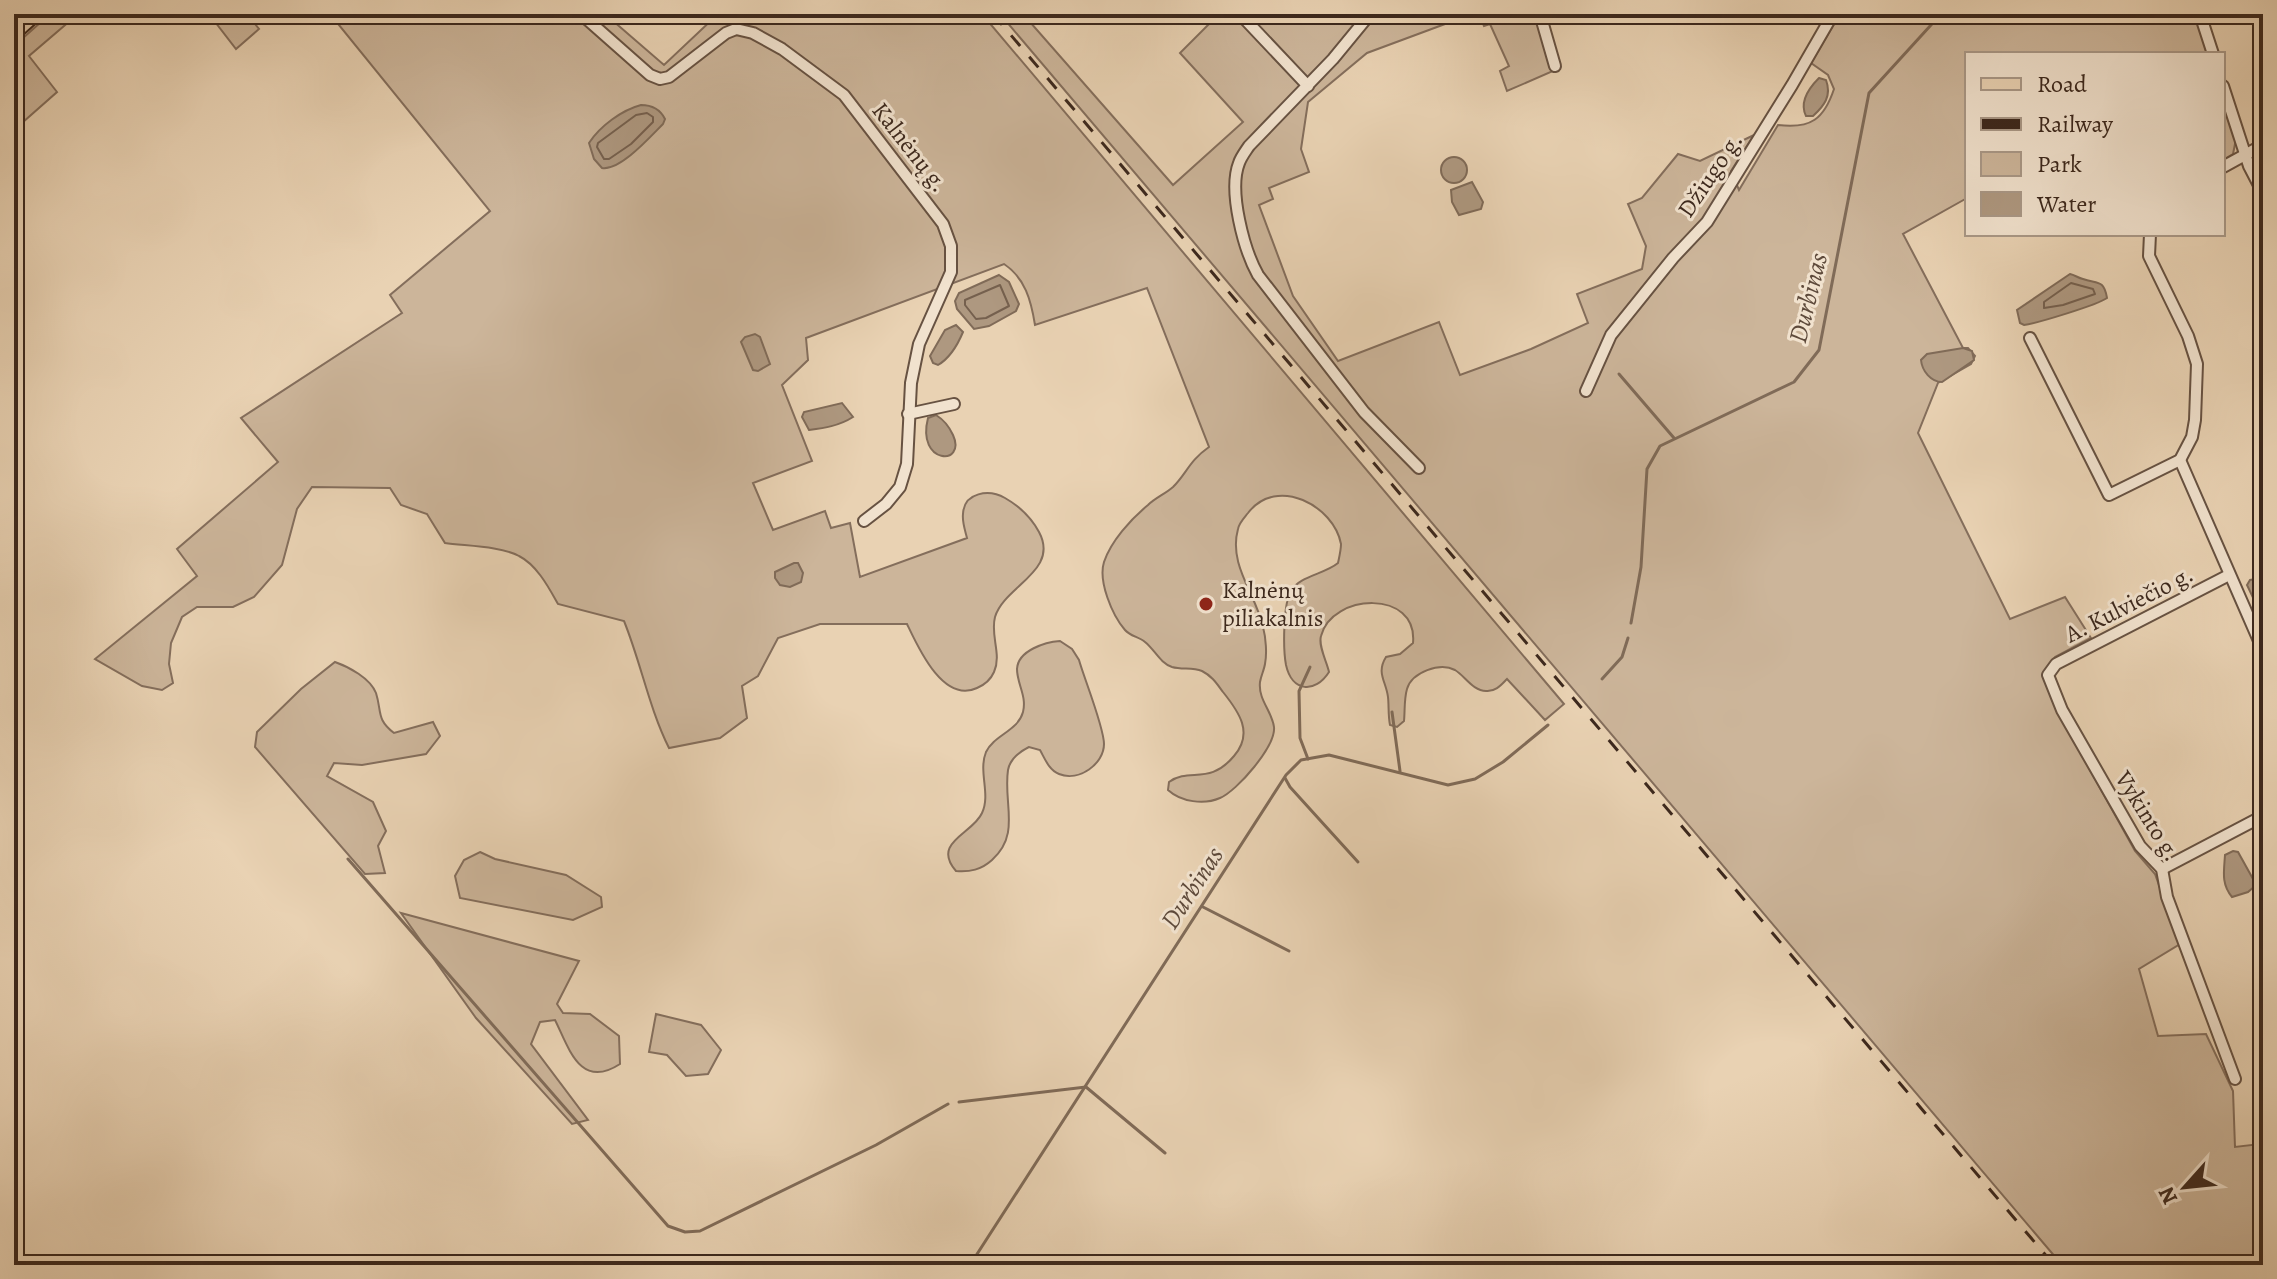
<svg xmlns="http://www.w3.org/2000/svg" width="2277" height="1279" viewBox="0 0 2277 1279" font-family="Alegreya,serif">
  <style>
    .green { fill: #ccb59a; stroke: #846e5c; stroke-width: 2 }
    .water { fill: #ae9880; stroke: #806b58; stroke-width: 2 }
    .lines { fill: none; stroke-linecap: round; stroke-linejoin: round }
    .shore { stroke: #75604e; stroke-width: 2 }
    .stream { stroke: #806b58; stroke-width: 3 }
    .minor-casing { stroke: #675242; stroke-width: 14 }
    .primary-casing { stroke: #3c281d; stroke-width: 20 }
    .minor { stroke: #f1e2ce; stroke-width: 10 }
    .primary { stroke: #e9d2b3; stroke-width: 16 }
    .rail { stroke: #3c281d; stroke-width: 3; stroke-dasharray: 14 14; stroke-linecap: butt }
    .poi-dot { fill: #8f2418; stroke: #f1e2ce; stroke-width: 3 }
    .labels { text-anchor: middle; dominant-baseline: central; stroke-width: 6; stroke-linejoin: round; paint-order: stroke }
    .street-label { font-size: 24px; fill: #3c281d; stroke: #f1e2ce }
    .poi-label { font-size: 24px; fill: #3c281d; stroke: #f1e2ce; text-anchor: start }
    .water-label { font-size: 26px; font-style: italic; fill: #5e4a3b; stroke: #f1e2ce }
  </style>
  <rect width="100%" height="100%" fill="#e9d2b3"/>
  <filter id="stains"><feTurbulence type="fractalNoise" baseFrequency=".0025" numOctaves="4"/><feColorMatrix values="0 0 0 0 .2 0 0 0 0 .09 0 0 0 0 .02 0 0 0 .5 -.17"/></filter>
  <radialGradient id="worn" r=".72"><stop offset=".6" stop-color="#630" stop-opacity="0"/><stop offset="1" stop-color="#630" stop-opacity=".3"/></radialGradient>
  <g class="green">
    <polygon points="50,14 78,14 29,56 57,92 14,130 14,46"/>
    <polygon points="209,14 247,14 259,29 236,49"/>
    <path d="M 330,14 L 605,14 L 664,65 L 718,14 L 982,14 L 1564,704 L 1545,720 L 1507,679 C 1502,684 1496,692 1486,691 C 1473,691 1465,676 1455,670 C 1440,662 1412,672 1407,689 C 1404,699 1405,711 1404,721 L 1397,727 L 1390,725 C 1388,715 1389,706 1388,697 C 1386,681 1376,673 1386,657 L 1400,654 L 1413,643 C 1418,589 1332,593 1321,636 C 1318,646 1327,662 1329,672 C 1315,694 1292,692 1286,665 C 1283,649 1283,604 1291,591 C 1299,576 1325,574 1338,563 C 1339,558 1341,550 1341,544 C 1334,506 1277,475 1248,513 C 1244,518 1239,523 1238,529 C 1228,565 1256,594 1263,627 C 1266,638 1267,654 1265,664 C 1264,670 1261,676 1260,682 C 1258,700 1272,711 1274,727 C 1276,746 1237,791 1220,798 C 1204,805 1181,802 1168,790 L 1169,782 C 1190,767 1209,786 1234,756 C 1254,733 1239,712 1223,692 C 1217,684 1212,676 1202,671 C 1192,667 1182,670 1172,667 C 1160,663 1155,650 1145,642 C 1139,637 1130,636 1125,630 C 1112,615 1098,581 1104,562 C 1111,541 1131,519 1148,505 C 1155,498 1165,494 1173,487 C 1187,473 1189,461 1209,447 L 1147,288 L 1035,325 C 1031,300 1025,278 1004,264 L 806,338 L 808,360 L 782,385 L 812,461 L 753,483 L 773,530 L 825,511 L 831,528 L 850,523 L 860,577 L 967,538 C 965,530 962,522 963,514 C 964,492 989,489 1005,498 C 1019,506 1031,517 1039,532 C 1060,571 1004,586 995,617 C 990,636 1002,654 994,672 C 991,679 984,685 977,688 C 943,704 918,647 907,624 L 820,624 L 778,638 L 758,676 L 742,686 L 747,718 L 720,738 L 669,748 C 649,708 641,663 624,621 L 558,604 C 549,588 537,565 519,556 C 501,546 465,546 445,543 L 427,514 L 401,505 L 390,488 L 312,487 L 297,509 L 282,565 L 254,597 L 233,607 L 197,607 L 182,617 L 171,643 L 169,664 L 173,683 L 162,690 L 142,686 L 95,659 L 197,576 L 177,549 L 278,462 L 241,418 L 402,313 L 390,295 L 490,211 Z"/>
    <path d="M 1000,14 L 1023,14 L 1173,185 L 1243,122 L 1180,53 L 1219,14 L 1472,14 L 1367,53 L 1308,102 L 1301,149 L 1309,172 L 1269,188 L 1273,199 L 1259,205 L 1293,296 L 1338,361 L 1439,322 L 1460,375 L 1531,349 L 1588,323 L 1577,294 L 1642,269 L 1646,246 L 1628,204 L 1642,198 L 1678,154 L 1700,161 L 1754,135 L 1731,171 L 1739,190 L 1778,125 C 1811,129 1824,119 1834,89 L 1828,75 L 1811,63 L 1840,14 L 2195,14 L 2208,54 L 1967,54 L 1967,198 L 1903,234 L 1963,348 L 1968,348 L 1975,356 L 1971,364 L 1938,383 L 1918,433 L 2010,619 L 2065,597 L 2091,638 L 2055,657 L 2043,674 L 2059,714 L 2135,851 L 2155,874 L 2180,944 L 2139,969 L 2158,1036 L 2206,1034 L 2233,1091 L 2235,1147 L 2260,1144 L 2263,1153 L 2263,1265 L 2062,1265 Z"/>
    <polygon points="1479,14 1535,14 1553,71 1507,91 1500,71 1509,66 1490,24 1484,26"/>
    <polygon points="2223,99 2236,139 2233,154 2223,160"/>
    <path d="M 1060,641 L 1072,649 L 1079,660 C 1084,678 1104,727 1104,744 C 1104,764 1079,782 1059,774 C 1049,770 1045,759 1040,750 L 1029,747 C 1019,752 1010,759 1008,770 C 1003,804 1021,834 992,860 C 981,870 970,872 956,871 C 931,842 973,834 982,813 C 991,794 978,772 986,752 C 994,735 1018,731 1023,712 C 1027,696 1017,684 1017,669 C 1018,650 1046,642 1060,641 Z"/>
    <path d="M 335,662 C 349,667 370,678 376,693 C 382,712 376,719 394,733 L 433,722 L 440,736 L 426,754 L 362,765 L 334,763 L 327,776 L 373,802 L 386,831 L 378,846 L 385,873 L 365,874 L 255,747 L 257,732 L 301,689 Z"/>
    <polygon points="480,852 495,859 566,875 601,897 602,907 573,920 460,898 455,876 464,860"/>
    <path d="M 401,913 L 579,961 L 557,1004 L 563,1013 L 590,1014 L 619,1036 L 620,1064 C 580,1090 569,1048 555,1020 L 540,1022 L 531,1044 L 588,1120 L 572,1124 L 476,1018 Z"/>
    <polygon points="656,1014 701,1025 721,1050 708,1074 686,1076 667,1055 649,1052"/>
  </g>
  <g class="water">
    <path d="M 1819,78 L 1826,80 C 1832,96 1824,106 1813,116 L 1806,116 C 1799,102 1809,88 1819,78 Z"/>
    <path d="M 641,105 C 652,105 660,109 665,119 L 663,124 C 650,137 620,171 602,168 L 594,159 L 589,143 C 600,126 622,110 641,105 Z"/>
    <circle cx="1454" cy="170" r="13"/>
    <polygon points="1472,182 1483,202 1481,209 1459,215 1452,202 1451,190"/>
    <path d="M 2070,274 C 2075,275 2078,278 2083,279 C 2097,284 2104,279 2107,298 C 2097,305 2038,323 2024,325 L 2020,323 L 2017,310 Z"/>
    <polygon points="999,275 1009,282 1019,304 1016,311 989,326 974,329 957,309 955,301 959,293"/>
    <path d="M 956,325 L 963,332 C 958,344 950,358 938,365 L 933,363 L 930,356 L 945,330 Z"/>
    <polygon points="755,334 760,337 770,364 758,371 753,370 741,342 745,337"/>
    <path d="M 1963,348 L 1972,351 L 1974,360 L 1942,382 C 1931,382 1922,371 1921,360 L 1927,354 Z"/>
    <path d="M 842,403 L 853,417 C 839,426 824,428 809,430 L 802,417 L 804,412 Z"/>
    <path d="M 936,415 C 944,420 949,426 953,435 C 967,466 916,465 928,418 Z"/>
    <polygon points="794,563 798,563 803,573 801,582 790,587 780,585 775,578 775,572"/>
    <polygon points="2263,578 2263,604 2257,606 2247,585 2250,580"/>
    <path d="M 2233,851 L 2238,852 L 2253,879 L 2255,886 L 2248,892 L 2232,897 C 2221,884 2224,871 2225,855 Z"/>
  </g>
  <g class="lines">
    <g class="shore">
      <polygon points="647,113 653,117 653,122 631,144 609,159 604,159 597,147 598,143 636,115"/>
      <polygon points="2071,283 2093,289 2095,294 2063,305 2044,308 2044,302"/>
      <polygon points="1000,285 1009,306 986,318 976,319 965,305 965,300"/>
    </g>
    <g class="stream">
      <polyline points="1619,374 1674,438"/>
      <polyline points="1631,623 1641,567 1647,469 1660,446 1794,382 1819,350 1869,93 1941,14"/>
      <polyline points="1602,679 1622,657 1628,638"/>
      <polyline points="1392,712 1400,771"/>
      <polyline points="1308,759 1300,738 1299,691 1310,667"/>
      <polyline points="1285,778 1290,787 1358,862"/>
      <polyline points="348,859 668,1226 685,1232 700,1231 876,1145 948,1104"/>
      <polyline points="1203,907 1289,951"/>
      <polyline points="959,1102 1086,1087 1165,1153"/>
      <polyline points="970,1265 1286,775 1301,760 1329,755 1448,785 1475,779 1503,762 1548,725"/>
    </g>
    <defs>
      <g id="minor">
        <polyline points="581,14 650,75 660,79 669,77 726,33 736,29 753,33 782,49 844,95 943,224 951,246 951,272 919,344 911,383 907,464 900,487 886,504 864,521"/>
        <polyline points="1240,14 1308,86"/>
        <path d="M 1370,14 L 1333,59 L 1249,146 C 1245,152 1241,157 1239,163 C 1228,191 1244,250 1258,275 L 1364,412 L 1419,468"/>
        <polyline points="1540,14 1555,66"/>
        <polyline points="2200,14 2213,54"/>
        <polyline points="2223,86 2249,166 2263,193"/>
        <polyline points="2223,167 2263,145"/>
        <polyline points="2030,338 2109,495 2180,460 2192,437 2195,420 2197,364 2188,336 2149,256 2150,234"/>
        <polyline points="1586,391 1611,335 1673,258 1707,222 1792,85 1833,14"/>
        <polyline points="908,414 954,404"/>
        <polyline points="2180,460 2263,650"/>
        <polyline points="2229,575 2056,664 2048,675 2062,710 2140,846 2162,869 2167,897 2235,1079"/>
        <polyline points="2162,869 2263,816"/>
      </g>
      <polyline id="primary" points="14,31 33,14"/>
    </defs>
    <use href="#minor" class="minor-casing"/>
    <use href="#primary" class="primary-casing"/>
    <use href="#minor" class="minor"/>
    <use href="#primary" class="primary"/>
    <polyline class="rail" points="993,14 2054,1265"/>
  </g>
  <circle class="poi-dot" cx="1206" cy="604" r="8"/>
  <g class="labels">
    <g class="street-label">
      <text transform="translate(910 147) rotate(52)">Kalnėnų g.</text>
      <text transform="translate(1710 175) rotate(-56)">Džiugo g.</text>
      <text transform="translate(2129 604) rotate(-27)">A. Kulviečio g.</text>
      <text transform="translate(2148 816) rotate(58)">Vykinto g.</text>
    </g>
    <g class="poi-label">
      <text x="1222" y="590">Kalnėnų<tspan x="1222" dy="28">piliakalnis</tspan></text>
    </g>
    <g class="water-label">
      <text transform="translate(1808 298) rotate(-76)">Durbinas</text>
      <text transform="translate(1192 888) rotate(-57)">Durbinas</text>
    </g>
  </g>
  <rect width="2277" height="1279" fill="none" stroke="#e9d2b3" stroke-width="48"/>
  <rect x="16" y="16" width="2245" height="1247" fill="none" stroke="#3c281d" stroke-width="4"/>
  <rect x="24" y="24" width="2229" height="1231" fill="none" stroke="#3c281d" stroke-width="2"/>
  <rect x="1965" y="52" width="260" height="184" fill="#f1e2ce" stroke="#a99887" stroke-width="2"/>
  <rect x="1981" y="78" width="40" height="12" fill="#e9d2b3" stroke="#a99887" stroke-width="2"/>
  <text x="2037" y="92" font-size="24" fill="#3c281d">Road</text>
  <rect x="1981" y="118" width="40" height="12" fill="#3c281d" stroke="#a99887" stroke-width="2"/>
  <text x="2037" y="132" font-size="24" fill="#3c281d">Railway</text>
  <rect x="1981" y="152" width="40" height="24" fill="#ccb59a" stroke="#a99887" stroke-width="2"/>
  <text x="2037" y="172" font-size="24" fill="#3c281d">Park</text>
  <rect x="1981" y="192" width="40" height="24" fill="#ae9880" stroke="#a99887" stroke-width="2"/>
  <text x="2037" y="212" font-size="24" fill="#3c281d">Water</text>
  <g transform="translate(2185 1187) rotate(243)" stroke="#f1e2ce" stroke-width="6" paint-order="stroke">
  <path d="M0-6L14 30L0 20L-14 30Z" fill="#3c281d"/>
  <text y="-12" font-size="22" font-weight="bold" text-anchor="middle" fill="#3c281d">N</text>
  </g>
  <rect width="100%" height="100%" filter="url(#stains)"/>
  <rect width="100%" height="100%" fill="url(#worn)"/>
</svg>
